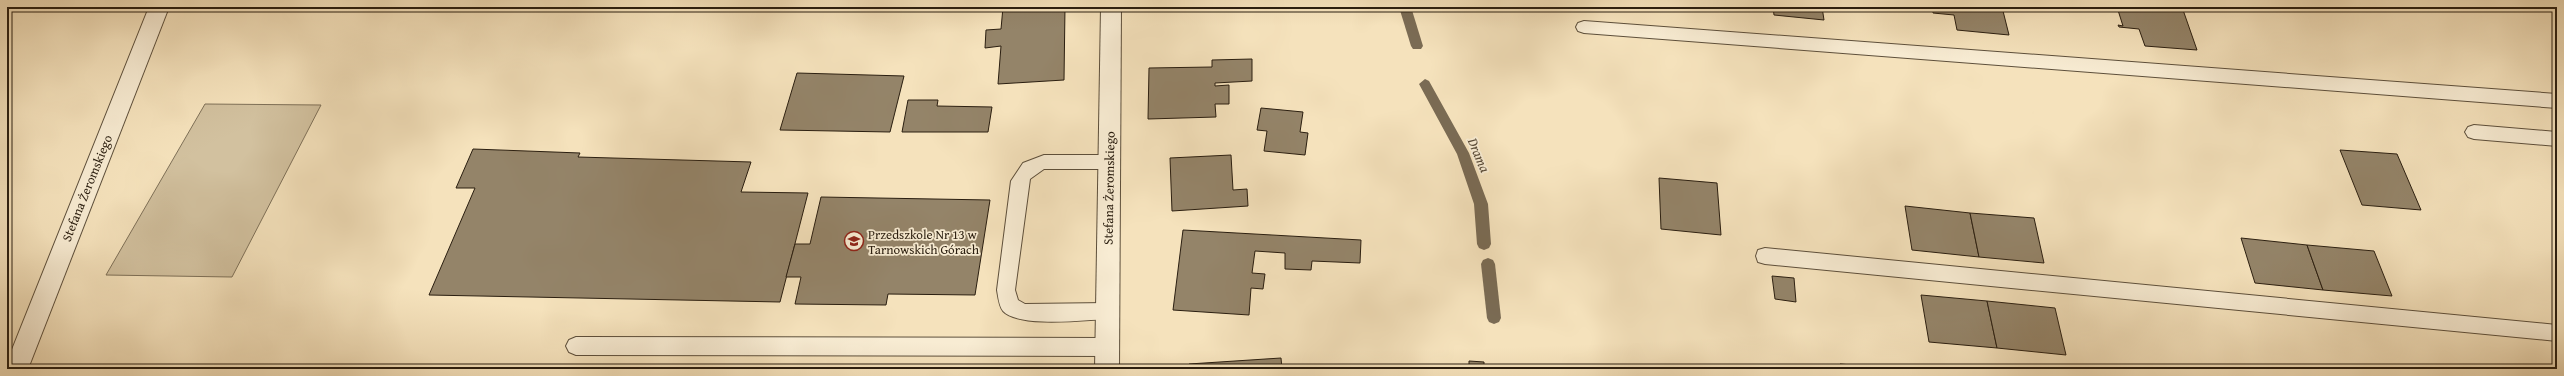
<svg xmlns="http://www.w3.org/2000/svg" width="2564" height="376" viewBox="0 0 2564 376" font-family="'Gentium Book Plus',serif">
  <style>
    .green { fill: #d2c19f; stroke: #7e7058 }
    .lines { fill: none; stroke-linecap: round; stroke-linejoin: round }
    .stream { fill: #7a6b54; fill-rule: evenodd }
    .building { fill: #948469; stroke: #2a1e10 }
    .service-casing { stroke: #5d4f3b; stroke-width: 2 }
    .minor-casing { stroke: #5d4f3b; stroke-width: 2 }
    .service { fill: #f8ecd3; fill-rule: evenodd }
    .minor { fill: #f8ecd3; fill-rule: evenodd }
    .labels { text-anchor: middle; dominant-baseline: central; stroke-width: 3.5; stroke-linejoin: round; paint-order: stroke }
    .street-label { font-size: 13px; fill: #2a1e10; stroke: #f8ecd3 }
    .poi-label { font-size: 13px; fill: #2a1e10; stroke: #f8ecd3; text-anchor: start }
    .water-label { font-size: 14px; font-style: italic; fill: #594b38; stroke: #f8ecd3 }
  </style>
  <rect width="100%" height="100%" fill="#f5e2bc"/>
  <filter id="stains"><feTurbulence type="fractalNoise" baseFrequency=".005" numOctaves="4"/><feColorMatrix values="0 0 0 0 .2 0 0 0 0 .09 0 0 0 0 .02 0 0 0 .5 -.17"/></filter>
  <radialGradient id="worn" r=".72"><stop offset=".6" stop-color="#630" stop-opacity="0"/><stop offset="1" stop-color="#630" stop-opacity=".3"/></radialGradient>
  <polygon class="green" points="205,104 321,105 232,277 106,275"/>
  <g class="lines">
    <g class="stream">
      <polygon points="1399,7 1411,7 1423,46 1421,49 1413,49 1411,46"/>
      <polygon points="1425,79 1429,81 1469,153 1488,204 1491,244 1489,248 1484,250 1479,248 1477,244 1474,204 1457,154 1419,84"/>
      <polygon points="1488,258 1493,260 1495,264 1501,318 1499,322 1494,324 1489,322 1487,318 1481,264 1483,260"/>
    </g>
  </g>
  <g class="building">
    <polygon points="1003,7 1065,7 1064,80 998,84 1001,46 985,48 986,30 1001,29"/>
    <polygon points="1773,7 1822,7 1824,20 1774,15"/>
    <polygon points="1937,7 2002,7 2009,35 1957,30 1954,15 1933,13 1933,10 1937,10"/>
    <polygon points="2117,7 2182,7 2197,50 2145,46 2139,29 2119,27 2118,25 2123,26"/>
    <polygon points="1252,59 1252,81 1215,83 1215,86 1229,85 1229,104 1215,104 1216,117 1148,119 1149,68 1212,67 1212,60"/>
    <polygon points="797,73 904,76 890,132 780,130"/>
    <polygon points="908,100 938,100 937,106 992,107 988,132 902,132"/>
    <polygon points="1261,108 1303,112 1300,132 1308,133 1305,155 1264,151 1267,131 1257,130"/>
    <polygon points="473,149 580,153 578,157 751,162 741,192 808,193 780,302 429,295 475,188 456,188"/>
    <polygon points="2340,150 2397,154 2421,210 2362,205"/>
    <polygon points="1231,155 1233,190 1247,189 1248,206 1172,211 1170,158"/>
    <polygon points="1659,178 1717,183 1721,235 1661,229"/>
    <polygon points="821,197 990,200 975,295 888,294 886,305 795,304 801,277 786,277 795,244 810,244"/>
    <polygon points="1905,206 1970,213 1979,257 1912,250"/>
    <polygon points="1970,213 2034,218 2044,263 1979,257"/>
    <polygon points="1183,230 1361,240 1360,263 1312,261 1311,270 1285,269 1285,253 1255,251 1252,273 1265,274 1263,289 1251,288 1249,315 1173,310"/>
    <polygon points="2241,238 2307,245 2323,290 2255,283"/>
    <polygon points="2307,245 2374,251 2392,296 2323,290"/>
    <polygon points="1772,276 1794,278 1796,302 1775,299"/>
    <polygon points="1921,295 1987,301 1997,348 1929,342"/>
    <polygon points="1987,301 2055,308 2066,355 1997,348"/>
    <polygon points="1281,358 1282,369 1190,369 1189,364"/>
    <polygon points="1469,361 1484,362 1484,369 1469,369"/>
    <polygon points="1840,364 1902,369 1841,369"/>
  </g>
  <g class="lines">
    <defs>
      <g id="service">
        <polygon points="1584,21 2557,94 2557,108 1584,33 1578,31 1576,27 1578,23"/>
        <polygon points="2474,125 2557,132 2557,146 2474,139 2468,137 2465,132 2468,127"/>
        <path d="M 1044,155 L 1110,155 L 1116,157 L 1119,162 L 1116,167 L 1110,169 L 1044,169 L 1030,179 L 1015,290 L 1018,300 L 1025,304 L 1108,303 L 1115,305 L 1118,311 L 1115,317 L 1108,319 C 1085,320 1019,328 1003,311 C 999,306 998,296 997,290 L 1011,181 L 1023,163 Z"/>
        <polygon points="1765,248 2557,325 2557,341 1765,264 1758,262 1756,256 1758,250"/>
        <polygon points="576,337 1107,338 1114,341 1117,347 1114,353 1107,356 576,355 569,352 566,346 569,340"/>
      </g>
      <g id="minor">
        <polygon points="149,7 169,7 28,369 7,369 7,362"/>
        <polygon points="1101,7 1121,7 1119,369 1095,369"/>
      </g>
    </defs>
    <use href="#service" class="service-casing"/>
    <use href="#minor" class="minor-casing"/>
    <use href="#service" class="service"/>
    <use href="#minor" class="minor"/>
  </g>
  <defs>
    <symbol id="school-ring" viewBox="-11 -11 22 22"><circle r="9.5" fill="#f8ecd3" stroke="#8f2418" stroke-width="1.5"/><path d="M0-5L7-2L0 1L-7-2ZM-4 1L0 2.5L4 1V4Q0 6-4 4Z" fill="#8f2418"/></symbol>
  </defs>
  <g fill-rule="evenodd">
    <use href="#school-ring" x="843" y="230" width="22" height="22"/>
  </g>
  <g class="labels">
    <g class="street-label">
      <text transform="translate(87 188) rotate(-68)">Stefana Żeromskiego</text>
      <text transform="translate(1109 188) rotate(-89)">Stefana Żeromskiego</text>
    </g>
    <g class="poi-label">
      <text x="868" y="234">Przedszkole Nr 13 w<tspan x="868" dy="15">Tarnowskich Górach</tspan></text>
    </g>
    <g class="water-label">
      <text transform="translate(1479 155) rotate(67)">Drama</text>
    </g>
  </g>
  <rect width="2564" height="376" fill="none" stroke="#f5e2bc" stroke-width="24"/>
  <rect x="8" y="8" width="2548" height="360" fill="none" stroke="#2a1e10" stroke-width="2"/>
  <rect x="12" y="12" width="2540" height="352" fill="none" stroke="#2a1e10"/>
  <rect width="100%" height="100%" filter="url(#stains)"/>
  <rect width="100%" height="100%" fill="url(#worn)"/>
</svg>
